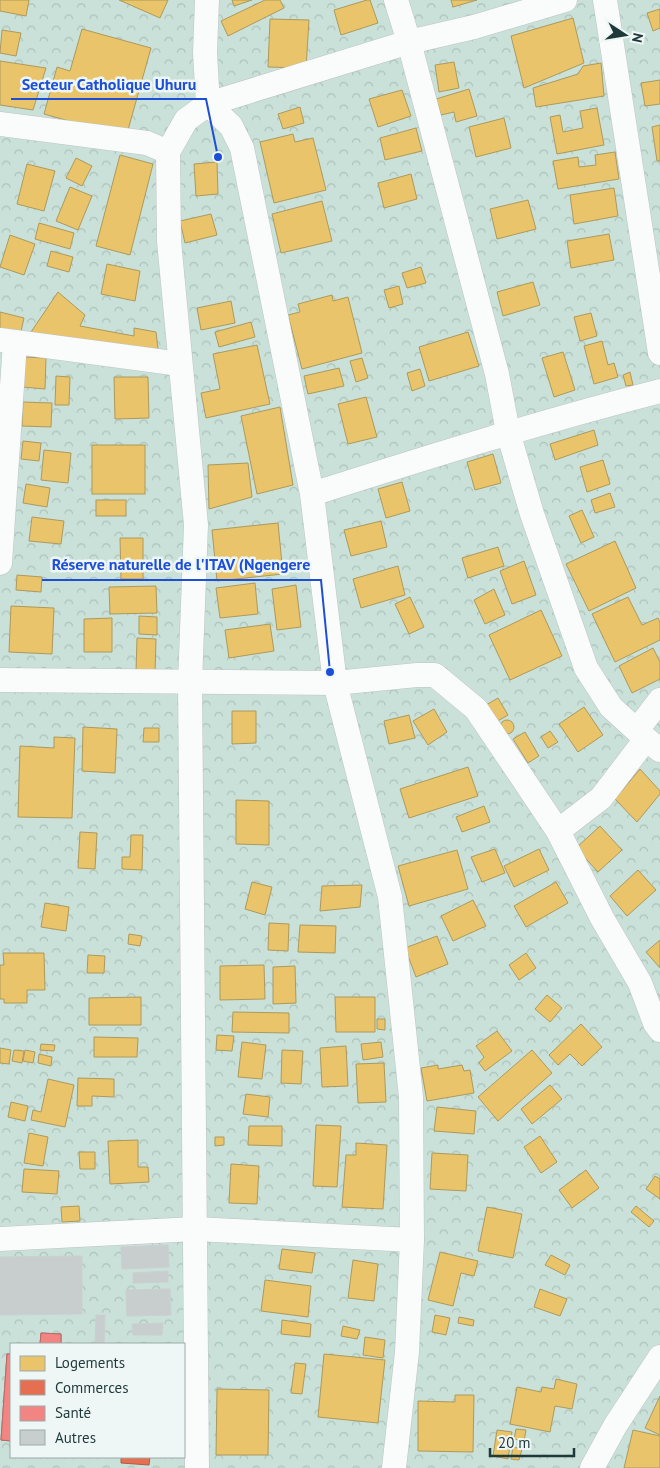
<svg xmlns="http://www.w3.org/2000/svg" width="660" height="1468" viewBox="0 0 660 1468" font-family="'PT Sans',sans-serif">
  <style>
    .park { fill: url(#park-crowns); fill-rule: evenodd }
    .homes { fill: #e9c46a; stroke: #ac9a5c }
    .shops { fill: #e76f51; stroke: #ab5e4a }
    .health { fill: #f28482; stroke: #b36d6c }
    .building { fill: #c8cecd; stroke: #cad0d0 }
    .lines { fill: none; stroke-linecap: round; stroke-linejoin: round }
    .minor-casing { stroke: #bec4c4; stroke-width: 25 }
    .minor { stroke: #fafbfb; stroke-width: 24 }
    .leader { fill: none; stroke: #1d4ed8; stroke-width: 2 }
    .callout-dot { fill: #1d4ed8; stroke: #eef7f5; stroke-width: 2 }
    .callout-label { font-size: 16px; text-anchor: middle; font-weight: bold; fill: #1d4ed8; stroke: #eef7f5; stroke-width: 5; stroke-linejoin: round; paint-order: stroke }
  </style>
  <defs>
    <pattern id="park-crowns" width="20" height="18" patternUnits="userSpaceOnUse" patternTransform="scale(1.25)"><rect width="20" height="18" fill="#c9e1d9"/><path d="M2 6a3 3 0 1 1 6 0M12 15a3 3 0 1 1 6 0" fill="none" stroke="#acc2bb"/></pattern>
  </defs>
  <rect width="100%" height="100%" fill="#e1e7e7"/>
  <path class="park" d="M 0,0 L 660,0 L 660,1468 L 0,1468 ZM 11,1344 L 184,1344 L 184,1457 L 11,1457 Z"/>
  <g class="homes">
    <polygon points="0,0 29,0 26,16 0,11"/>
    <polygon points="119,0 168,0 160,18"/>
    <polygon points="232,0 252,0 234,6"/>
    <polygon points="265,0 280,0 284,8 228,36 221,21"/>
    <polygon points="367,0 370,0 378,23 341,35 334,10"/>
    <polygon points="451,0 477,0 453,7"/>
    <polygon points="660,9 660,28 653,31 647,13"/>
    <polygon points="573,18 584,63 524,88 511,36"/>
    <polygon points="270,19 309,20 306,68 268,67"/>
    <polygon points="82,29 151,48 126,137 44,114 57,67 70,71"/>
    <polygon points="2,30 21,33 16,56 0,53"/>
    <polygon points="0,61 46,68 33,110 0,105"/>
    <polygon points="454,62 459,88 439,92 435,65"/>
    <polygon points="601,63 604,96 536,107 533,88 578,74 583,66"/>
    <polygon points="660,80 660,104 645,106 641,83"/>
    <polygon points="469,89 477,116 456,122 454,112 441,115 436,99"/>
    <polygon points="402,90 411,116 378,127 369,99"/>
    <polygon points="300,107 304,123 283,129 278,114"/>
    <polygon points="597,108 604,145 557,154 550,117 560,115 563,132 583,128 580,111"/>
    <polygon points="504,118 511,148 476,157 469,127"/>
    <polygon points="660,125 660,161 657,161 652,127"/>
    <polygon points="416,128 422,151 385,160 380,138"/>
    <polygon points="293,134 295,142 313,138 326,190 274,203 260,142"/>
    <polygon points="615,152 619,179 558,189 553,161 578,157 579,167 596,165 595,155"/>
    <polygon points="120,155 153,164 130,255 96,246"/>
    <polygon points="76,158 92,166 82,186 66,178"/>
    <polygon points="217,162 218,194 196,196 194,164"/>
    <polygon points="27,164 55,171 44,211 17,204"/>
    <polygon points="411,174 417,199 384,208 378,183"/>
    <polygon points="70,187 92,196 78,230 56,221"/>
    <polygon points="614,188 618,216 574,224 570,195"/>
    <polygon points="528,200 536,229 497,239 490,209"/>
    <polygon points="322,201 332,241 281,253 272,214"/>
    <polygon points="211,214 217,235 185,243 180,221"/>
    <polygon points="39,223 74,233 70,249 35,239"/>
    <polygon points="609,234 614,260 571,268 567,241"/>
    <polygon points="10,235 35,244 24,275 0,267"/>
    <polygon points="51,251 73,257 69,272 47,266"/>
    <polygon points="107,264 140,271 135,301 101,294"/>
    <polygon points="421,267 426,283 407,288 402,273"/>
    <polygon points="533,282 540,305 503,316 497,292"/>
    <polygon points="399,286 403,304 389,308 384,290"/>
    <polygon points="58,292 85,315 80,326 134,336 134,328 156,332 159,357 31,332"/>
    <polygon points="332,295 333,301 348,297 362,353 302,369 288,315 300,312 298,304"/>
    <polygon points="231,301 235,323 201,330 197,308"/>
    <polygon points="0,312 24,318 19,340 0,336"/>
    <polygon points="591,313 597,336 580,341 574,317"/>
    <polygon points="251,322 255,337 219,347 215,332"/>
    <polygon points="468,332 479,366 429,381 419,347"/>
    <polygon points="602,341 608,365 614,363 618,377 594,384 584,346"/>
    <polygon points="257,345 270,404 206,418 201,393 220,389 213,354"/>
    <polygon points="563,352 575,390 554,397 542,358"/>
    <polygon points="23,357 46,358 45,389 22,387"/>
    <polygon points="362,358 368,378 356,382 350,361"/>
    <polygon points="339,368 344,386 308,394 304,376"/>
    <polygon points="420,369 425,386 412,391 407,373"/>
    <polygon points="630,372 633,385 626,386 623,375"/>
    <polygon points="56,376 70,377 69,405 55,405"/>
    <polygon points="114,377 148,377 149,418 115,419"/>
    <polygon points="366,397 377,437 348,444 338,404"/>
    <polygon points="23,402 52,403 51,427 22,426"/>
    <polygon points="280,407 293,485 257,494 241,416"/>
    <polygon points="594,430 598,445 555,460 550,444"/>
    <polygon points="23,441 41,443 39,461 21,459"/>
    <rect x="92" y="445" width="53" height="49"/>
    <polygon points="44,450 71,453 68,483 41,480"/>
    <polygon points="493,454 501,483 475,490 467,462"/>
    <polygon points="603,460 610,484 587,492 580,467"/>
    <polygon points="248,463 252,497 209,509 208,465"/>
    <polygon points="402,482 410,511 386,518 378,489"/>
    <polygon points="26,484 50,488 47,507 23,503"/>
    <polygon points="610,493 615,507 595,513 591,500"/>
    <rect x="96" y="500" width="30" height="16"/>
    <polygon points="582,510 594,537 581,543 569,516"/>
    <polygon points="32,517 64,521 61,544 29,541"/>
    <polygon points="381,521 387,547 351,556 344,530"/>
    <polygon points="278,523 283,574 217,581 212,530"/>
    <polygon points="120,538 143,538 143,579 121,579"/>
    <polygon points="615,541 636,588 589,611 566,564"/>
    <polygon points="498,547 504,566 468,578 462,558"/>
    <polygon points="524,561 536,595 512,604 500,571"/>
    <polygon points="398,566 405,595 361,608 353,579"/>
    <polygon points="17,575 42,577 41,592 16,590"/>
    <polygon points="255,583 258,614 220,618 216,588"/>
    <polygon points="296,585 301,627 277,630 272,589"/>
    <polygon points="156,586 157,613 110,614 109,587"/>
    <polygon points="494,589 505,615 485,624 474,600"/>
    <polygon points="410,597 424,627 409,634 395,604"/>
    <polygon points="628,597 642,625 658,618 660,622 660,640 615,662 592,614"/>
    <polygon points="11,606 54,608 52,654 9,652"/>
    <polygon points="541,610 562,656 510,680 489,635"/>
    <polygon points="139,616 157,617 157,635 139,634"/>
    <polygon points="112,618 112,652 84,652 84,619"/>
    <polygon points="270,624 274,651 229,658 225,630"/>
    <polygon points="137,638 156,639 155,673 136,672"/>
    <polygon points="653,648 660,662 660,679 632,693 619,666"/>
    <polygon points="498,698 508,715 496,722 486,705"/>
    <polygon points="584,707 603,735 578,752 559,724"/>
    <polygon points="434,709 447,732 428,745 413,721"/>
    <polygon points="232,711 256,711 256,743 232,744"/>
    <polygon points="409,715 415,738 389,744 384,721"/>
    <circle cx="507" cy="727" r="7"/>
    <polygon points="83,727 117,729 115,773 82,771"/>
    <polygon points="144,728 159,728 159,742 143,742"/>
    <polygon points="550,731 558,742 548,748 541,737"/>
    <polygon points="525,732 539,756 528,763 513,739"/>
    <polygon points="54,737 75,738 72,818 18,817 20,746 54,748"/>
    <polygon points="468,767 478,796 409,818 400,789"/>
    <polygon points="640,769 660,791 660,794 637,822 615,799"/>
    <polygon points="236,800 269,801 269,845 236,844"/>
    <polygon points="484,806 490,822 462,832 456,817"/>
    <polygon points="600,826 622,850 598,872 576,848"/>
    <polygon points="80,832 97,833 95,869 78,868"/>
    <polygon points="131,835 143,835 142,870 122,869 122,857 130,857"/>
    <polygon points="495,849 505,873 482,882 471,857"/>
    <polygon points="539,849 549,870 514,887 504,866"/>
    <polygon points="457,850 468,889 409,906 398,866"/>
    <polygon points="638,870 656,890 627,916 610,896"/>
    <polygon points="252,882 272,887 265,915 245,909"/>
    <polygon points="556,882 568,903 526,927 514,906"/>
    <polygon points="362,885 360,907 320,911 322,886"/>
    <polygon points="473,900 486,926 453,941 441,916"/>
    <polygon points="45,903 69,907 66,931 41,927"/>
    <polygon points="269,923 289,924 288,951 268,950"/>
    <polygon points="300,925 336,926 335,953 298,952"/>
    <polygon points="129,934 142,936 140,946 128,944"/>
    <polygon points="437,936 448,964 416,977 405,948"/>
    <polygon points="660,940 660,968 646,952"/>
    <polygon points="3,953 44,953 45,990 27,990 27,1003 4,1003 4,999 0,999 0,965 4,965"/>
    <polygon points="526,953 536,968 519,980 509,965"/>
    <polygon points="88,955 105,956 104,973 87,973"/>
    <polygon points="264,965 265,999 220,1000 220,966"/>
    <polygon points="295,966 296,1003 273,1004 273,967"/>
    <polygon points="547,995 562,1008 550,1022 535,1009"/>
    <polygon points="141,997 141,1025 89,1025 89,998"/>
    <polygon points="335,997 375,997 375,1032 336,1032"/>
    <polygon points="233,1012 289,1013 289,1033 232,1032"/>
    <polygon points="377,1019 385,1019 385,1030 377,1029"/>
    <polygon points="581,1024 602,1047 582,1066 570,1054 558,1065 549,1055"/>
    <polygon points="497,1031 512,1051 485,1071 479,1063 484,1057 476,1046"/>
    <polygon points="217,1035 234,1036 232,1051 216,1050"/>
    <polygon points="94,1037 138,1038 137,1057 94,1057"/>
    <polygon points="242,1042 266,1045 262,1079 238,1077"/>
    <polygon points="381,1042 383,1057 363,1060 361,1044"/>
    <polygon points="41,1044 55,1045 54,1051 40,1050"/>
    <polygon points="346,1046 348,1086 322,1087 320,1048"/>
    <polygon points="0,1048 11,1050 9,1064 0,1063"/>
    <polygon points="14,1050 24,1051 22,1063 12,1061"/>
    <polygon points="25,1050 35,1052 33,1063 23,1061"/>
    <polygon points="282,1050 303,1051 301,1084 281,1083"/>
    <polygon points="532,1050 552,1073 498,1121 478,1097"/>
    <polygon points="39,1054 52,1057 51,1066 38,1063"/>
    <polygon points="384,1063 386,1102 358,1103 356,1064"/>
    <polygon points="438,1065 438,1069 462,1065 464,1071 470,1070 474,1093 427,1101 421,1068"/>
    <polygon points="78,1078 114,1079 114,1097 92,1096 92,1106 77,1106"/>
    <polygon points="48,1079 74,1085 65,1127 31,1120 33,1110 41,1112"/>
    <polygon points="550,1085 562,1099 532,1124 521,1109"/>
    <polygon points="246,1094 270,1097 268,1117 243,1114"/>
    <polygon points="11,1102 28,1106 25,1121 8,1117"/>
    <polygon points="437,1107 476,1111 474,1134 434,1131"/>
    <polygon points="316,1125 341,1126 337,1187 313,1186"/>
    <polygon points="249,1126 282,1126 282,1146 248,1145"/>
    <polygon points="29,1133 48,1137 43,1166 24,1163"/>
    <polygon points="540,1136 557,1162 541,1173 524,1147"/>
    <polygon points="215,1137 224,1137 224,1145 215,1146"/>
    <polygon points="138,1140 138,1167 148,1167 149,1182 110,1184 108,1141"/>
    <polygon points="356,1143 387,1145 383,1209 342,1207 346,1155 356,1155"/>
    <polygon points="79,1152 95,1152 95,1169 80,1169"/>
    <polygon points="432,1153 468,1155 466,1191 430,1189"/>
    <polygon points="231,1164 259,1166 257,1204 229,1203"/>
    <polygon points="24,1169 59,1171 57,1194 22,1192"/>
    <polygon points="586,1170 599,1188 572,1208 559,1190"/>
    <polygon points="655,1176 660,1179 660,1199 646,1189"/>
    <polygon points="79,1206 80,1221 62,1222 61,1207"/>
    <polygon points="636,1206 654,1221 649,1227 631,1212"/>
    <polygon points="487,1207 522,1214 513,1258 478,1251"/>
    <polygon points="282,1249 315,1253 312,1273 279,1269"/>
    <polygon points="440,1252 478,1261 474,1276 461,1273 453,1306 428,1300"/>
    <polygon points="551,1255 570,1265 565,1275 545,1265"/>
    <polygon points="353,1260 378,1264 374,1301 348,1298"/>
    <polygon points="265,1280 311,1286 308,1317 261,1311"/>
    <polygon points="540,1289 567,1299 560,1316 534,1307"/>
    <polygon points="435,1315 450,1318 446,1335 432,1332"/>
    <polygon points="459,1317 474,1320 473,1326 458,1323"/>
    <polygon points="282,1320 311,1324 310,1337 281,1334"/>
    <polygon points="343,1326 360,1330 357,1339 341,1336"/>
    <polygon points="365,1337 385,1340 383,1358 363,1355"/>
    <polygon points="324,1354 385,1360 378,1423 318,1417"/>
    <polygon points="295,1363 306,1364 302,1394 291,1393"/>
    <polygon points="556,1379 577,1384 572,1409 555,1406 550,1432 510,1424 517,1387 541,1392 542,1387 554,1389"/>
    <polygon points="217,1389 269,1390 268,1455 216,1455"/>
    <polygon points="455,1395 474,1395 473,1452 418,1451 418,1401 455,1402"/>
    <polygon points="660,1396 660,1435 645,1428"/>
    <polygon points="516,1429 526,1430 524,1441 514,1439"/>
    <polygon points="497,1430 512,1432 508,1459 493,1456"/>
    <polygon points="633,1430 660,1436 660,1468 624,1468"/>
    <polygon points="513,1447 522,1449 519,1460 511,1459"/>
  </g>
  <polygon class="shops" points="121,1457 150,1457 149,1465 121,1463"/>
  <g class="health">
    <polygon points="41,1333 61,1334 61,1344 40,1344"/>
    <polygon points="41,1333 61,1334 61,1344 40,1344"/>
    <polygon points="7,1354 11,1354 11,1441 1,1440"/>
    <polygon points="7,1354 11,1354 11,1441 1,1440"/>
  </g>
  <g class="building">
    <polygon points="168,1245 169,1267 122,1269 121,1247"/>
    <polygon points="82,1256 82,1314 0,1315 0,1257"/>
    <polygon points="168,1271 168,1282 133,1283 133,1273"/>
    <polygon points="170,1289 171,1315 127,1316 126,1290"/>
    <polygon points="96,1315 105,1315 104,1344 95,1344"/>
    <polygon points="163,1323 162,1335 133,1335 132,1324"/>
  </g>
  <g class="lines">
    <defs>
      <g id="minor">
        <polyline points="207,0 205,53 208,104 231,126 242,148 312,494 335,683 390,897 411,1097 412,1240 407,1352 394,1468"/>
        <polyline points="396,0 409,42 497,374 508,432 532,514 586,668 611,707 646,739 660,750"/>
        <polyline points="605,0 660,353"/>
        <polyline points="0,124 147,143 168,152 186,120 208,104 409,42 474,27 565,0"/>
        <polyline points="168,152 169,241 196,525 190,683 197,1468"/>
        <polyline points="0,340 180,364"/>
        <path d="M 312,494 C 428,457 543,421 660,391"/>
        <polyline points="0,563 15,342"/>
        <polyline points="0,680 335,683 417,675 435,675 476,709 558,831 602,918 640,983 655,1023 660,1030"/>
        <polyline points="637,730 660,700"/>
        <polyline points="558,831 601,798 646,739"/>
        <polyline points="0,1239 195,1229 412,1240"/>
        <polyline points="592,1468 615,1426 660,1357"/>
      </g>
    </defs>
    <use href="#minor" class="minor-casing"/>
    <use href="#minor" class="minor"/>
  </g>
  <path class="leader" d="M218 157L206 99H11M330 672L321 580H42"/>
  <g class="callout-dot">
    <circle cx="218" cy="157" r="5"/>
    <circle cx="330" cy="672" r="5"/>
  </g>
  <g class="callout-label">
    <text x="109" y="90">Secteur Catholique Uhuru</text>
    <text x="181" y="570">Réserve naturelle de l'ITAV (Ngengere</text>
  </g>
  <rect x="10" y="1343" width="175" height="115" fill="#eef7f5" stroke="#9babaa"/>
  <rect x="20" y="1356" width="25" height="15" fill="#e9c46a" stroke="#9babaa"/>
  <text x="55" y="1368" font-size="15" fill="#1f383a">Logements</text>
  <rect x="20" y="1380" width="25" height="15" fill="#e76f51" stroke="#9babaa"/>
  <text x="55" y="1393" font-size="15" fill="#1f383a">Commerces</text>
  <rect x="20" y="1406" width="25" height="15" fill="#f28482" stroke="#9babaa"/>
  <text x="55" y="1418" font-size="15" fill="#1f383a">Santé</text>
  <rect x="20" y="1430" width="25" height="15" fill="#c8cecd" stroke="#9babaa"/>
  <text x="55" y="1443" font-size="15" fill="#1f383a">Autres</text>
  <g transform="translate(625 35) rotate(102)" stroke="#eef7f5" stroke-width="4" paint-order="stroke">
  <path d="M0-4L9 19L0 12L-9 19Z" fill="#1f383a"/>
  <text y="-8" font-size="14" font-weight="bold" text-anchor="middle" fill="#1f383a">N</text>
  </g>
  <path d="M490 1448v8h84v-8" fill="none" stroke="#1f383a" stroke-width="2.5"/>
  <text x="498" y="1448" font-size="15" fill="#1f383a" stroke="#eef7f5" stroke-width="4" paint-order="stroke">20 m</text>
</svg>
